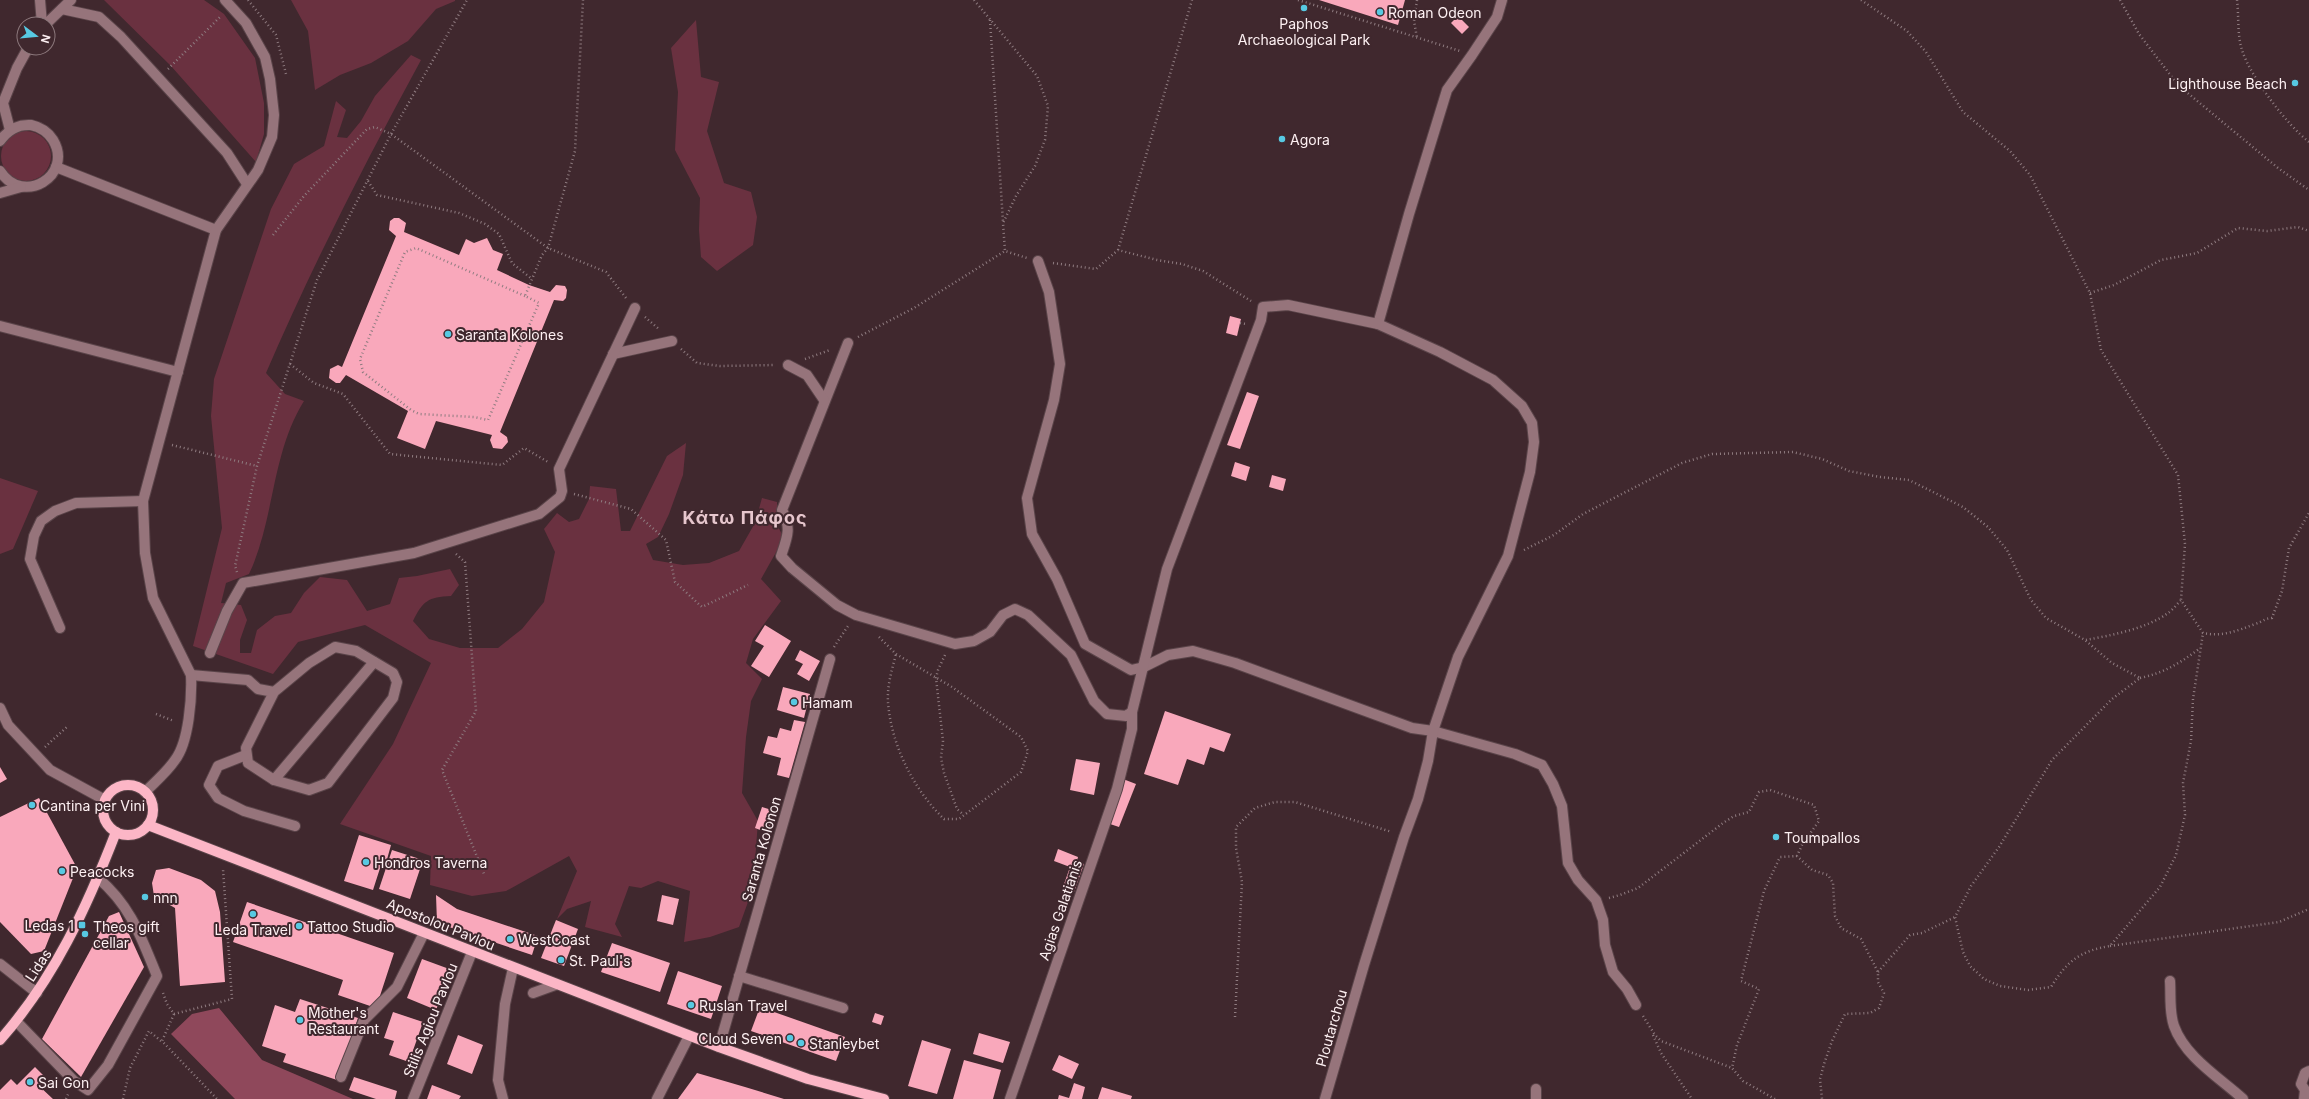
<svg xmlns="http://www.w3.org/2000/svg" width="2309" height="1099" viewBox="0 0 2309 1099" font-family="Inter,sans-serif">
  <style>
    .green { fill: #6a3140 }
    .forest { fill: #8f485b }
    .building { fill: #f9a8bb }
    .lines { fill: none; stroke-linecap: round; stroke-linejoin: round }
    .minor-casing { stroke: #5a4449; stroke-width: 12 }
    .major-casing { stroke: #5a4449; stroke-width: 12 }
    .path { stroke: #8f7c80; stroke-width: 2.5; stroke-dasharray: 1 3; stroke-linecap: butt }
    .minor { stroke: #96747b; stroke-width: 10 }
    .major { stroke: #fcb6c6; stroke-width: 10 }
    .poi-dot { fill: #57c9e2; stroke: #40282e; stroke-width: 1.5 }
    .labels { text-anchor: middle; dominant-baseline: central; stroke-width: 4; stroke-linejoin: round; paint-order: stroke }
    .poi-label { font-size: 14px; fill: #fdf0f2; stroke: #40282e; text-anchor: start }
    .street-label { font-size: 14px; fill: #fdf0f2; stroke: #40282e }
    .district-label { font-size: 18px; font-weight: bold; letter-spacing: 1px; fill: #e6c6cd; stroke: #40282e }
  </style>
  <rect width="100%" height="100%" fill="#40282e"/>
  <g class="green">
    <polygon points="104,0 204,0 224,14 255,58 264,103 264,134 256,162 171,66"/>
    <polygon points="291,0 455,0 455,1 436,9 408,41 371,63 340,75 315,90 308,31"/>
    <polygon points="696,20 701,77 719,82 707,131 724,183 751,192 757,217 753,245 717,271 701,257 699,230 700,198 675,150 678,92 671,48"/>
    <path d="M 411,55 L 421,60 C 365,163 312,266 266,373 L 285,394 L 304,401 C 271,454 275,519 249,574 L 226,583 L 221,603 L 241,605 L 247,620 L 240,640 L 240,653 L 251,653 L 257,630 L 275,616 L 291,613 L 304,593 L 320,577 L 347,580 L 367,611 L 390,604 L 399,578 L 417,576 L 450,569 L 459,585 L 451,596 C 428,597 423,601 413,621 L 429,639 L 460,648 L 498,648 L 522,629 L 544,602 L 555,552 L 544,529 L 557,513 L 569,522 L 579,519 L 589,499 L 590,486 L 616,489 L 621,531 L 630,531 L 667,456 L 686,443 L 683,475 L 669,514 L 658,537 L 646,544 L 653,560 L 683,565 L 709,563 L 739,551 L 755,523 L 762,498 L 777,502 L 777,525 L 784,538 L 761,579 L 781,601 L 753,639 L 746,663 L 762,679 L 751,701 L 746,737 L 742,793 L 758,821 L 753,888 L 739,927 L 710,937 L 684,942 L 690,891 L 658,881 L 641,888 L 629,886 L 615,924 L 622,937 L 585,927 L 591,901 L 567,909 L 557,919 L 577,871 L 569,856 L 506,891 L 472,896 L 430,885 L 431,856 L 340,824 L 393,744 L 431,663 L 365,625 L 298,642 L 273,674 L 193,646 L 222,528 L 211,416 L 214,379 L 271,209 L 294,164 L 324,146 L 336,101 L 346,110 L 337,137 L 347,138 L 361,121 L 375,96 Z"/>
    <circle cx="26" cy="156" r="25"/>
    <polygon points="0,478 38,491 13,549 0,554"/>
  </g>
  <polygon class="forest" points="219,1008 262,1060 353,1099 235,1099 171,1034 192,1014"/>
  <g class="building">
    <polygon points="1319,0 1405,0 1398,25"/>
    <polygon points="1458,16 1469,27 1462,34 1451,23"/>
    <polygon points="394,218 399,218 406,223 404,232 459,255 466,239 474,243 487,238 493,250 503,254 497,270 529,285 550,292 556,285 565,286 567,290 566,298 563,301 554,300 500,432 507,437 508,442 502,449 493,448 490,440 492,435 436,421 425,449 397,438 408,411 346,375 340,383 336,383 329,378 330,369 338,365 342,367 396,236 389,230 390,221"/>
    <polygon points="1230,316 1241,319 1237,336 1226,333"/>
    <polygon points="1247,392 1259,396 1240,449 1227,445"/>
    <polygon points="1235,462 1250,467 1246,481 1231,476"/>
    <polygon points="1272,475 1286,479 1283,491 1269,487"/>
    <polygon points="765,625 791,641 769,677 751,666 764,646 755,641"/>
    <polygon points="800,650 820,661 809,681 797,674 803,664 795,660"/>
    <polygon points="783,687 810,694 804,718 777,710"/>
    <polygon points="1165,711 1231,734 1224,752 1210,747 1204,765 1187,759 1178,785 1144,774"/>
    <polygon points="794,720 805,722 789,778 777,775 781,758 763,753 768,736 777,738 780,728 791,731"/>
    <polygon points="1076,759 1100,763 1094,795 1070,790"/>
    <polygon points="0,767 7,779 0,783"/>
    <polygon points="1123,779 1136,784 1119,827 1107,823"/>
    <polygon points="39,798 77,868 44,951 31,954 0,922 0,817"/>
    <polygon points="762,807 775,811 768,833 755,828"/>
    <polygon points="359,835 391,845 386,863 382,862 373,890 344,881"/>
    <polygon points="1058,849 1078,857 1077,861 1084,864 1074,892 1063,887 1070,867 1054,861"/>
    <polygon points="392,850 423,860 410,899 379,889"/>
    <polygon points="169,868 201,880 215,891 220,912 225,982 180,986 175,908 154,896 152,883 156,870"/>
    <polygon points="436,895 457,909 538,936 532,955 437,923"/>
    <polygon points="662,895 679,899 673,925 657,921"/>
    <polygon points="247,902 394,953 376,1008 338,995 343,980 233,942"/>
    <polygon points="119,912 144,967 81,1077 42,1039 109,916"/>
    <polygon points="556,920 578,929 564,966 541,958"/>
    <polygon points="612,943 670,963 660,992 601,972"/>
    <polygon points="422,959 452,970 436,1010 407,998"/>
    <polygon points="678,971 722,986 711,1019 667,1004"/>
    <polygon points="300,999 358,1018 337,1080 283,1062 286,1054 262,1046 275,1005 295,1012"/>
    <polygon points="760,1007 845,1037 836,1061 751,1031"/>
    <polygon points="393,1012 423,1022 409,1062 389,1055 394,1041 384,1038"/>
    <polygon points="875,1013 884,1016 881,1025 872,1022"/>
    <polygon points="979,1033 1010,1042 1003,1063 973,1054"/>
    <polygon points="458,1035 483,1045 472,1074 447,1064"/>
    <polygon points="922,1040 951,1049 937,1094 908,1086"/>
    <polygon points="1059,1055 1079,1064 1072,1079 1052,1070"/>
    <polygon points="964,1060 1001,1070 993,1099 953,1099"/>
    <polygon points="35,1067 45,1077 38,1085 53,1099 0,1099 0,1090 11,1079 17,1085"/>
    <polygon points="697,1073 745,1087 784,1099 678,1099"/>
    <polygon points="354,1077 397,1091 395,1099 376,1099 349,1090"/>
    <polygon points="1074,1083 1085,1087 1082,1099 1058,1099 1059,1095 1069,1098"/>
    <polygon points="432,1085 461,1096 459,1099 427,1099"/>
    <polygon points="1102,1087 1132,1096 1131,1099 1098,1099"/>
  </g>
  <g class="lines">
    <defs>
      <g id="minor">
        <polyline points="40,0 42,24"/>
        <polyline points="62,9 99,17 121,37 227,153 247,184"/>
        <polyline points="46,24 71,0"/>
        <polyline points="10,130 3,103 17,68 28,48"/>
        <path d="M 0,141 C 7,131 17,124 31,125 C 40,127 48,132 53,140 C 74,175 23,207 0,171"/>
        <polyline points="56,167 216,230"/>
        <polyline points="0,193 21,187"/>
        <polyline points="1038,261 1049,292 1060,364 1054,400 1027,498 1032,534 1057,579 1085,644 1131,670 1144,667 1168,655 1193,651 1235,663 1412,728 1433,731 1515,754 1542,765 1553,784 1562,806 1568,863 1578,880 1596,900 1603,920 1605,945 1613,972 1627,989 1636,1005"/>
        <polyline points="1378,324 1409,214 1447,90 1472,55 1497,17 1502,0"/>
        <polyline points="0,326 178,372"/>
        <path d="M 848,343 L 782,510 C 792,528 787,538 781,556 L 792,568 L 837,605 L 856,615 L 955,644 L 974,641 L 990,632 L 1003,615 L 1015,609 L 1028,615 L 1071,655 L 1094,701 L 1107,714 L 1126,716 L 1132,712"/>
        <polyline points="613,354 672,341"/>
        <polyline points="788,365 807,375 824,400"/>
        <polyline points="60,628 30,559 34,536 41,521 55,511 76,503 143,501"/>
        <polyline points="210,653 227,611 243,583 414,553 539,514 560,497 562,491 559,469 635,308"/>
        <polyline points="191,675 248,680 258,689 274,692 309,663 335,647 356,651 393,673 397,682 393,698 328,783 309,790 274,780 248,763 246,748 274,692"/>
        <polyline points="0,708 8,725 50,770 105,800"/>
        <polyline points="246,755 218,766 209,785 218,798 244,811 295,826"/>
        <polyline points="274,780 374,662"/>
        <path d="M 145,792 C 155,782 167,772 175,760 C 189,742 192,697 191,675 L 153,598 L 145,553 L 143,501 L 216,230 L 258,170 L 272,137 L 274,115 L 270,79 L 265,57 L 246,23 L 225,0"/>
        <polyline points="0,964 37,993"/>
        <polyline points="739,976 843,1008"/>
        <path d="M 2170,981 C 2171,996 2169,1012 2174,1026 C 2185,1057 2220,1078 2243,1099"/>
        <polyline points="533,993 555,985"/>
        <path d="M 16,1021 L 74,1081 L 88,1090 L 108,1065 L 157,976 C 141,937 131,906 98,878"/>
        <polyline points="719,1047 830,659"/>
        <polyline points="341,1077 364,1020 397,987 424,933"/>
        <polyline points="1536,1089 1536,1099"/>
        <polyline points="413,1099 472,952"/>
        <polyline points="503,1099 498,1080 505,1004 513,968"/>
        <polyline points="657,1099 689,1036"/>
        <polyline points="1010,1099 1117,789 1132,729 1132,712 1167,569 1261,320 1263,307 1288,305 1378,324 1440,352 1493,380 1522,406 1532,423 1534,442 1530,472 1508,556 1458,657 1433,731 1428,761 1418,799 1404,837 1364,965 1325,1099"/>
        <polyline points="2304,1099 2305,1090 2301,1084 2305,1073 2309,1071"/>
      </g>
      <g id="major">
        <circle cx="128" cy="810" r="25"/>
        <polyline points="148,825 719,1047 808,1079 884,1099"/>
        <path d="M 0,1040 C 54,979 87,907 116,832"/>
      </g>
    </defs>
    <use href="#minor" class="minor-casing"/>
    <use href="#major" class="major-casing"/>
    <g class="path">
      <polyline points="248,0 276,35 286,74"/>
      <polyline points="974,0 1037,76 1048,106 1045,140 1035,166 1016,196 1003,223 1005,251"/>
      <polyline points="1298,0 1460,51"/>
      <polyline points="1417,0 1414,21 1417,38"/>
      <path d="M 1861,0 L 1907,31 L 1926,52 L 1963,112 L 2010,151 L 2030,175 L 2090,293 L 2101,350 L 2178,475 L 2185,544 L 2181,600 L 2203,633 C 2222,637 2237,631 2255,624 C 2262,622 2265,618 2272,618 L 2282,591 L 2289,548 L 2309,513"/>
      <polyline points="2120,0 2139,34 2178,85 2278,168 2309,190"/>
      <path d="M 2237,0 C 2239,15 2237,35 2242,50 C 2250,76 2287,125 2309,142"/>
      <polyline points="990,20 1003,222"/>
      <polyline points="168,69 221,16"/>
      <polyline points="368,181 377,195 459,213 485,224 499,234 512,263 532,279"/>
      <polyline points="273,235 304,196 367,129 375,127 391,134 548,248 606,272 626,298"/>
      <polyline points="1118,250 1192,0"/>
      <polyline points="1053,263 1096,269 1118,250 1157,260 1182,264 1203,271 1251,301"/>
      <polyline points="2090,293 2114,285 2161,260 2197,253 2238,228 2267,231 2298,227 2309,231"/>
      <polyline points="525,296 416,248 405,252 360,359 363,372 411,410 419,414 474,417 488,420 539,303 525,296 542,255 548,248 575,151 583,0"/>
      <polyline points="645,317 660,330"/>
      <polyline points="1240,323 1246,324"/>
      <polyline points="858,337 914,308 1005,251 1027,258"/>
      <polyline points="681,349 697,363 720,366 775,365"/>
      <polyline points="805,359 830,350"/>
      <polyline points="290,364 314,383 343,394 390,454 502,465 524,448 548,462"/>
      <polyline points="172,445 257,466"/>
      <polyline points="574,494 631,509 666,540 675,582 702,607 748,585"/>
      <path d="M 1524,550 L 1554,535 L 1583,514 L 1682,463 L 1712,454 L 1793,452 L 1822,459 L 1849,471 L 1880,477 L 1909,480 L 1963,507 L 1988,527 L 2007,550 L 2031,600 L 2046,618 L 2085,640 L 2112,663 L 2140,678 L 2112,699 L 2052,760 L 1999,847 L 1971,886 L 1955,917 L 1963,952 L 1970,966 L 1984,979 L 2000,986 L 2028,990 L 2051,987 C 2067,961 2080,951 2110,946 L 2160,887 L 2176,855 L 2185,815 L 2183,783 L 2191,741 L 2193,699 L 2203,633"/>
      <polyline points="456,554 465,562 476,711 442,770 484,874"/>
      <polyline points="237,572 235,566 257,466 317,280 391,134 467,0"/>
      <path d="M 879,637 L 896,654 L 952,687 L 1021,737 L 1028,751 L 1021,772 L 959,819 L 944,819 C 914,790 891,745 888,702 C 887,685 892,670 896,654"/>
      <path d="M 2086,640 C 2112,635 2146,629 2168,613 C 2173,610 2177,604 2181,600"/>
      <polyline points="834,647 848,626"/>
      <polyline points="945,655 938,670 936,678 943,741 941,758 944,773 957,809 964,815"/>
      <path d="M 2140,678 C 2164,673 2180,663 2199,649"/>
      <polyline points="156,714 174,721"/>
      <polyline points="45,747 68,726"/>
      <polyline points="1609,898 1620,895 1638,888 1723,823 1734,816 1749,812 1759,792 1770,790 1814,805 1819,821 1802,845 1797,856 1812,870 1828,875 1833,883 1835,916 1841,928 1861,939 1878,972 1878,982 1884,993 1879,1008 1870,1013 1845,1014 1832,1041 1824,1064 1820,1079 1822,1099"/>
      <polyline points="2110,946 2279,922 2309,909"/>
      <polyline points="1878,972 1910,935 1922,933 1955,917"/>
      <polyline points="163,993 167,1004 174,1014 162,1041 217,1099"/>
      <polyline points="174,1014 232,999 223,869"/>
      <polyline points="1643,1016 1655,1035 1661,1041 1732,1068"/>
      <polyline points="1235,1017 1242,882 1236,848 1236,827 1255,808 1275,802 1295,802 1392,832"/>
      <polyline points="1653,1035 1661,1053 1692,1099"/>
      <polyline points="66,1099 69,1092"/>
      <polyline points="123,1099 130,1068 149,1031 161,1041"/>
      <polyline points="1775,1099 1743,1081 1732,1068 1737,1045 1759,989 1741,981 1764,891 1780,857 1797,856"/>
    </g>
    <use href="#minor" class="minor"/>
    <use href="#major" class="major"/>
  </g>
  <g class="poi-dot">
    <circle cx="1304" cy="8" r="4"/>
    <circle cx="1380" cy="12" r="4"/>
    <circle cx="2295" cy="83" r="4"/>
    <circle cx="1282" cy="139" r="4"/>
    <circle cx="448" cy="334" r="4"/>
    <circle cx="794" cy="702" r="4"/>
    <circle cx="32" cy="805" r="4"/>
    <circle cx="1776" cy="837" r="4"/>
    <circle cx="366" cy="862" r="4"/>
    <circle cx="62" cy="871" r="4"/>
    <circle cx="145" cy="897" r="4"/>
    <circle cx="253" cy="914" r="4"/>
    <rect x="78" y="921" width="8" height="8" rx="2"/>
    <circle cx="299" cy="926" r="4"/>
    <circle cx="85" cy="934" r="4"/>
    <circle cx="510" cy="939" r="4"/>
    <circle cx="561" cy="960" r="4"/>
    <circle cx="691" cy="1005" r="4"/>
    <circle cx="300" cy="1020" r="4"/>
    <circle cx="790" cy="1038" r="4"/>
    <circle cx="801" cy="1043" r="4"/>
    <circle cx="30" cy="1082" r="4"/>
  </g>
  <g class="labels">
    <g class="poi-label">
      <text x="1388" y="12">Roman Odeon</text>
      <text x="1304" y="23" text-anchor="middle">Paphos<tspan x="1304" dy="16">Archaeological Park</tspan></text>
      <text x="2287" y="83" text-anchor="end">Lighthouse Beach</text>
      <text x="1290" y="139">Agora</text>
      <text x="456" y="334">Saranta Kolones</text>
      <text x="802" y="702">Hamam</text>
      <text x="40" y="805">Cantina per Vini</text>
      <text x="1784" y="837">Toumpallos</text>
      <text x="374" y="862">Hondros Taverna</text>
      <text x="70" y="871">Peacocks</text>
      <text x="153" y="897">nnn</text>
      <text x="74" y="925" text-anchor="end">Ledas 1</text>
      <text x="93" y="926">Theos gift<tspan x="93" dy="16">cellar</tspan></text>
      <text x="307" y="926">Tattoo Studio</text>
      <text x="253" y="929" text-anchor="middle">Leda Travel</text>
      <text x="518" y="939">WestCoast</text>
      <text x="569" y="960">St. Paul's</text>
      <text x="699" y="1005">Ruslan Travel</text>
      <text x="308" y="1012">Mother's<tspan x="308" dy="16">Restaurant</tspan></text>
      <text x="782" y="1038" text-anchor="end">Cloud Seven</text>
      <text x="809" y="1043">Stanleybet</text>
      <text x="38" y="1082">Sai Gon</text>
    </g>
    <g class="street-label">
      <text transform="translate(761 849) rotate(-74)">Saranta Kolonon</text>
      <text transform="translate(1060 910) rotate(-71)">Agias Galatianis</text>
      <text transform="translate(441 924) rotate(22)">Apostolou Pavlou</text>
      <text transform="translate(38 965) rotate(-57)">Lidas</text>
      <text transform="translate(430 1020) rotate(-68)">Stilis Agiou Pavlou</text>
      <text transform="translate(1331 1028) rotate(-74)">Ploutarchou</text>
    </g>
    <g class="district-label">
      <text x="745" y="517">Κάτω Πάφος</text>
    </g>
  </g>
  <g transform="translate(36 36) rotate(106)"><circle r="19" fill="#40282e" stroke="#8c787c"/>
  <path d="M0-3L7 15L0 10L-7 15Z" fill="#57c9e2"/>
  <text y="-6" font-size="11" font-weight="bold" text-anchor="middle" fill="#fdf0f2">N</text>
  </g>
</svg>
